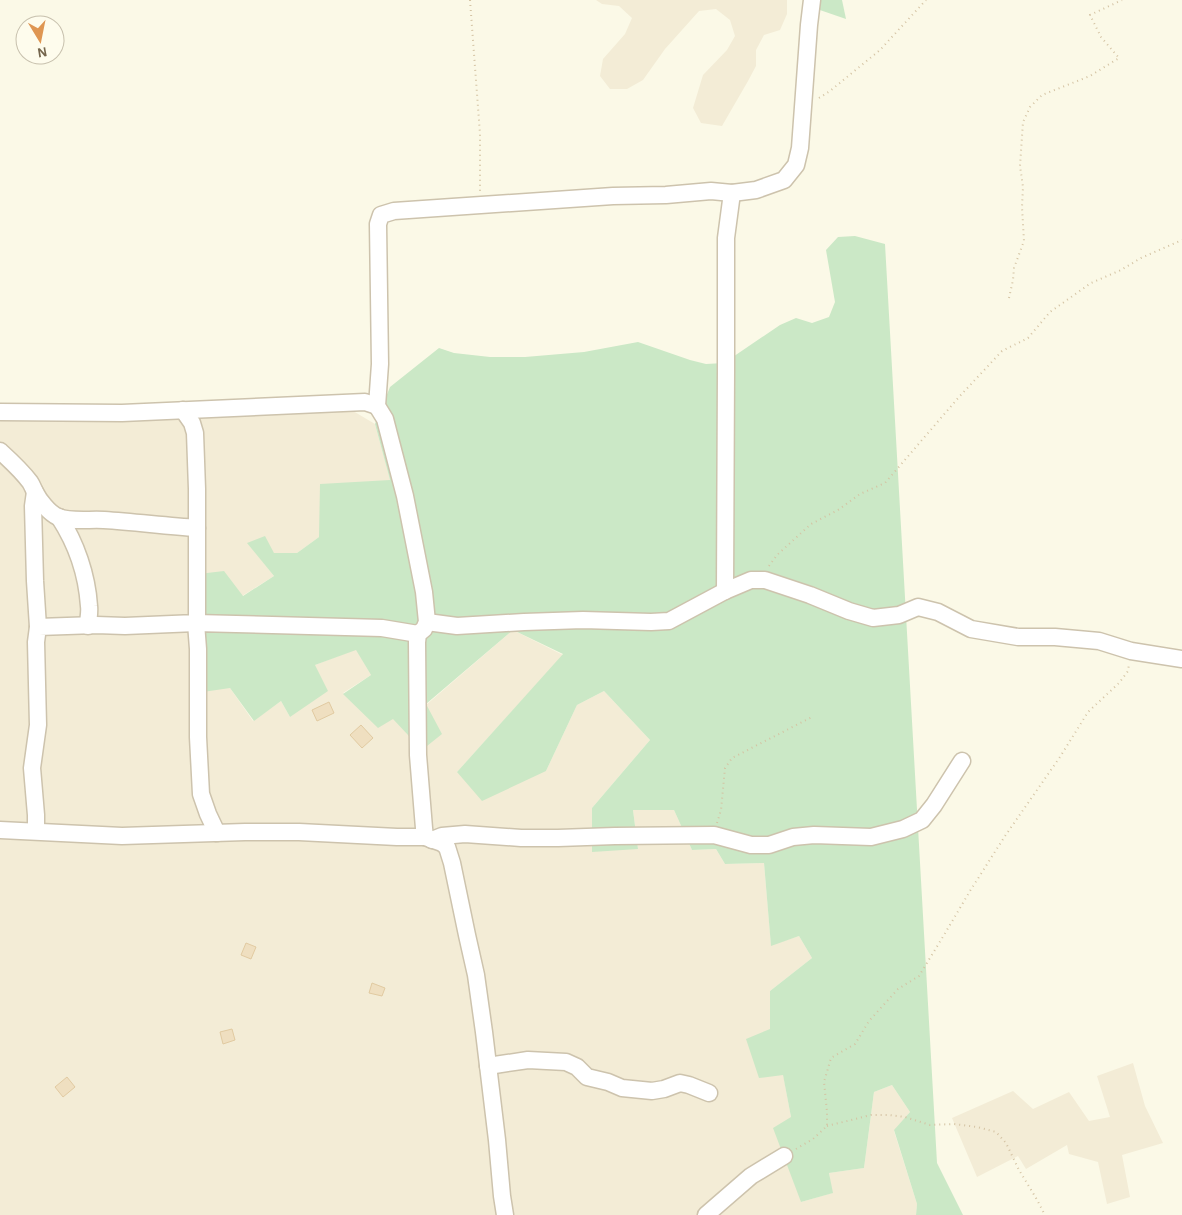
<svg xmlns="http://www.w3.org/2000/svg" width="1182" height="1215" viewBox="0 0 1182 1215" font-family="'Alegreya Sans',sans-serif">
  <style>
    .residential { fill: #f3ecd6 }
    .green { fill: #cbe8c6 }
    .building { fill: #efdfc0; stroke: #e1caa1 }
    .lines { fill: none; stroke-linecap: round; stroke-linejoin: round }
    .minor-casing { stroke: #cdc3ad; stroke-width: 19 }
    .path { stroke: #d4c3a3; stroke-width: 2; stroke-dasharray: 1 4; stroke-linecap: butt }
    .minor { stroke: #fff; stroke-width: 16 }
  </style>
  <rect width="100%" height="100%" fill="#fbf9e7"/>
  <g class="residential">
    <polygon points="596,0 787,0 787,14 780,30 764,35 756,50 756,66 748,81 722,126 701,123 693,108 703,75 727,50 735,36 730,20 716,9 699,11 665,49 643,80 627,89 610,89 600,76 603,59 625,34 632,18 619,6 602,4"/>
    <polygon points="353,411 375,424 390,480 319,537 297,553 274,553 248,543 274,576 242,596 230,688 253,721 281,701 290,717 315,665 356,649 371,675 343,693 393,719 426,705 513,630 563,655 457,772 546,771 577,705 604,691 650,740 592,808 638,849 633,810 674,810 692,850 716,849 725,864 764,863 771,945 799,936 812,958 770,991 770,1029 783,1074 791,1117 801,1202 832,1193 829,1173 864,1168 874,1092 892,1085 910,1112 894,1131 917,1204 916,1215 0,1215 0,420"/>
    <polygon points="1133,1063 1145,1106 1163,1143 1122,1155 1130,1197 1107,1204 1098,1162 1069,1154 1067,1145 1026,1169 1018,1156 977,1177 952,1118 1013,1091 1033,1109 1069,1092 1089,1121 1110,1117 1097,1076"/>
  </g>
  <g class="green">
    <polygon points="807,0 842,0 846,19 814,8"/>
    <polygon points="855,236 885,244 937,1163 963,1215 916,1215 917,1204 894,1130 910,1112 892,1085 874,1092 864,1168 829,1173 833,1193 801,1202 773,1128 791,1117 783,1075 759,1078 746,1039 770,1029 770,991 812,958 799,936 771,946 764,863 725,864 716,849 692,850 674,810 633,810 638,849 592,852 592,808 650,740 604,691 577,705 546,771 482,801 457,772 563,654 513,630 426,704 442,734 422,750 393,719 378,728 343,694 371,675 356,650 315,665 328,691 290,717 281,701 254,721 230,688 196,693 190,575 224,571 243,596 274,576 247,543 265,536 274,553 297,553 319,537 320,484 390,480 375,424 390,387 439,348 454,353 490,357 525,357 584,352 638,342 690,360 706,364 724,363 780,325 796,318 812,323 829,317 835,302 826,250 838,237"/>
  </g>
  <g class="building">
    <polygon points="329,702 334,713 317,721 312,710"/>
    <polygon points="361,725 373,738 362,748 350,735"/>
    <polygon points="246,943 256,947 251,959 241,955"/>
    <polygon points="372,983 385,988 382,996 369,993"/>
    <polygon points="232,1029 235,1040 223,1044 220,1032"/>
    <polygon points="67,1077 75,1087 63,1097 55,1087"/>
  </g>
  <g class="lines">
    <defs>
      <g id="minor">
        <polyline points="0,412 122,413 365,402 377,406"/>
        <path d="M 0,451 C 11,461 21,470 30,482 C 32,485 33,488 35,492 C 39,500 49,513 58,517 C 70,522 91,519 104,520 C 135,522 166,526 197,528 L 197,489 L 195,433 L 192,423 L 183,410"/>
        <polyline points="35,492 33,506 35,581 38,627"/>
        <path d="M 59,517 C 76,543 87,575 89,606 C 90,612 88,619 88,626"/>
        <polyline points="725,591 726,371 726,238 732,193"/>
        <polyline points="427,622 457,626 524,622 583,620 651,622 669,621 725,591 751,580 765,580 810,595 849,611 873,618 899,615 918,607 938,612 971,629 1018,637 1055,637 1099,641 1131,651 1182,659"/>
        <polyline points="0,830 122,836 245,832 299,832 397,837 425,837"/>
        <polyline points="36,831 36,815 32,768 38,725 36,642 38,627 96,625 125,626 196,623 197,616 197,528"/>
        <polyline points="217,833 208,814 201,794 198,737 198,649 196,623 382,628 418,634"/>
        <polyline points="432,840 442,836 465,834 521,838 558,838 615,836 714,835 751,845 769,845 793,837 814,835 871,837 903,829 922,820 934,805 962,761"/>
        <polyline points="488,1066 528,1060 566,1062 577,1067 587,1077 608,1082 622,1088 652,1091 664,1089 680,1083 689,1085 709,1093"/>
        <polyline points="505,1215 502,1196 497,1140 484,1032 476,975 467,935 452,863 447,847 442,843 425,837 424,828 418,755 417,642 418,634 424,629 427,622 424,592 405,496 385,419 377,406 380,364 378,224 381,215 394,211 613,196 666,195 711,191 732,193 756,190 784,180 796,165 800,148 809,25 812,0"/>
        <polyline points="706,1215 751,1176 784,1156"/>
      </g>
    </defs>
    <use href="#minor" class="minor-casing"/>
    <g class="path">
      <polyline points="470,0 480,134 480,192"/>
      <polyline points="819,98 830,91 880,50 926,0"/>
      <polyline points="1009,298 1013,280 1014,268 1024,241 1022,207 1023,187 1020,166 1023,122 1030,107 1042,95 1090,76 1119,58 1101,37 1090,15 1122,0"/>
      <polyline points="769,566 777,555 811,524 838,510 860,494 885,483 959,397 1002,351 1028,338 1050,312 1091,283 1121,270 1141,258 1182,240"/>
      <polyline points="717,823 721,810 725,768 732,758 812,717"/>
      <polyline points="827,1126 871,1115 889,1115 905,1117 930,1125 954,1124 977,1127 996,1132 1006,1143 1019,1170 1036,1198 1045,1215"/>
      <polyline points="796,1149 813,1139 827,1126 827,1112 824,1082 831,1058 855,1044 869,1021 898,989 919,976 944,935 970,891 1005,836 1060,757 1088,712 1119,683 1128,671 1129,664"/>
    </g>
    <use href="#minor" class="minor"/>
  </g>
  <g transform="translate(40 40) rotate(170)"><circle r="24" fill="#fefced" stroke="#c7c0ad"/>
  <path d="M0-4L9 19L0 12L-9 19Z" fill="#df9652"/>
  <text y="-8" font-size="14" font-weight="bold" text-anchor="middle" fill="#74654c">N</text>
  </g>
</svg>
